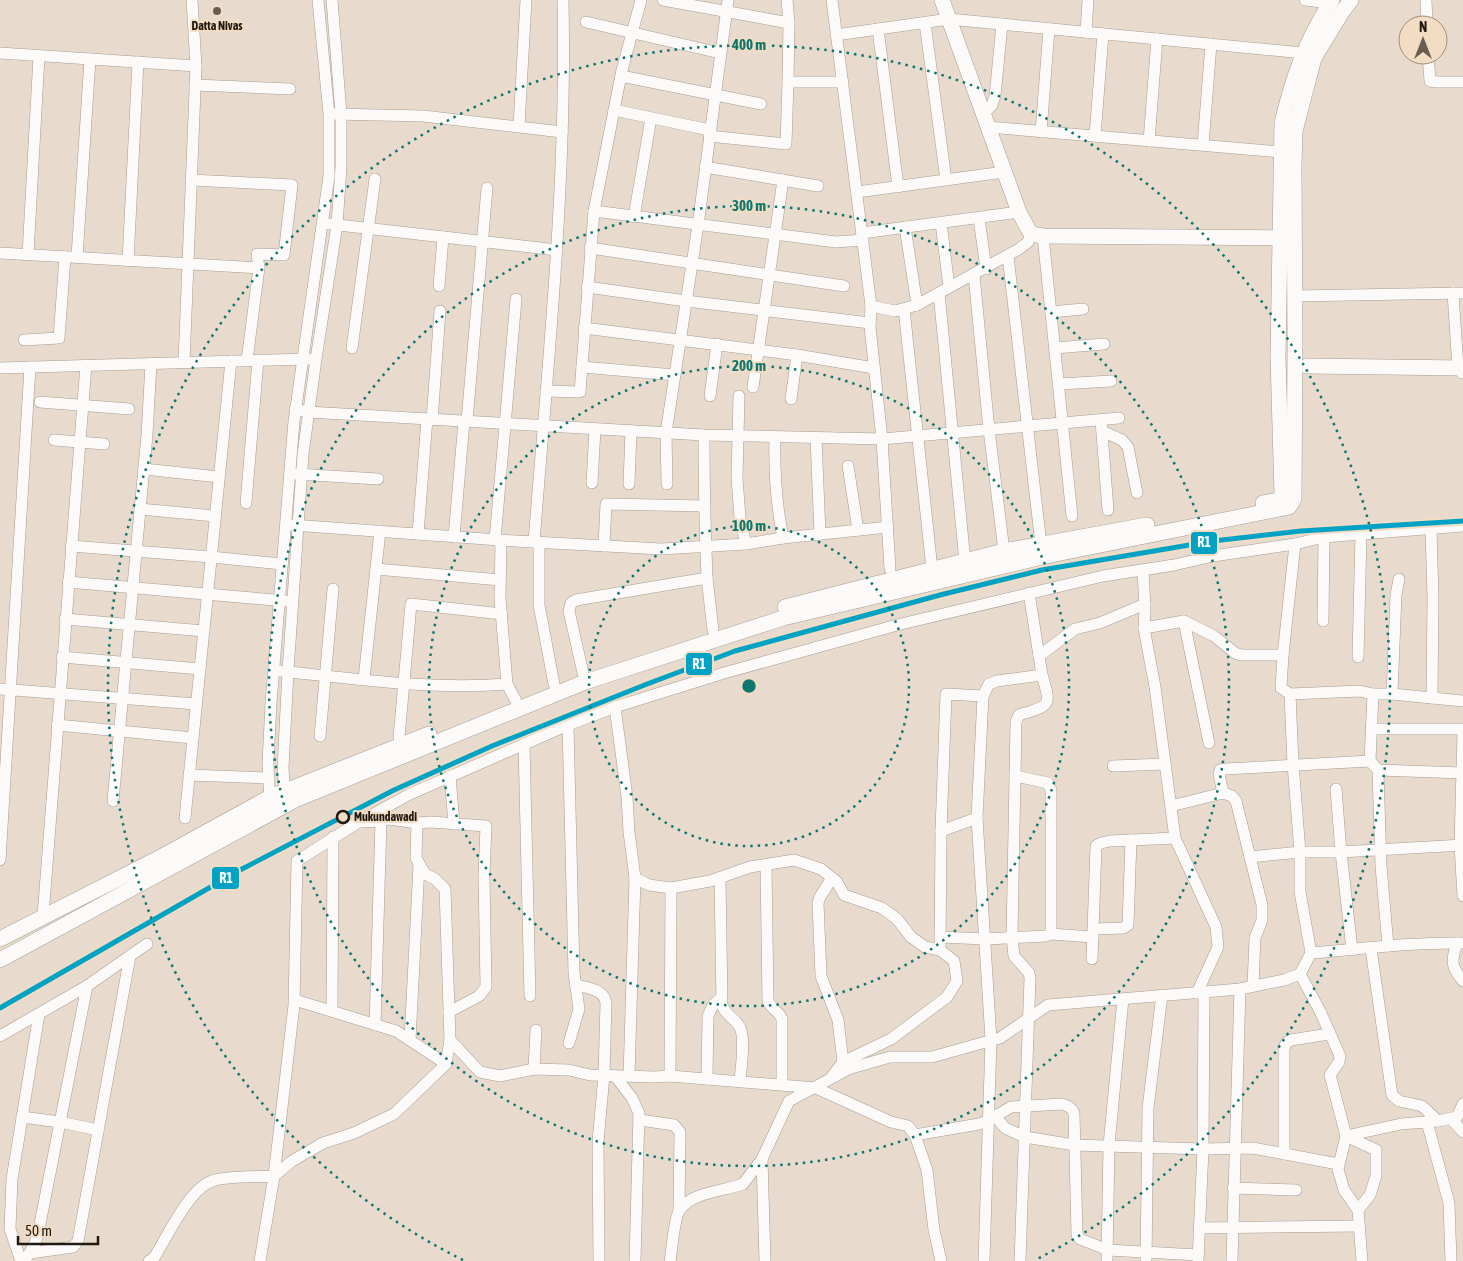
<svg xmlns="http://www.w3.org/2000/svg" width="1463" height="1261" viewBox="0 0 1463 1261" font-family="'Asap Condensed',sans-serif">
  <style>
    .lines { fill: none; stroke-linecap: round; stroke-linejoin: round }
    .street-casing { stroke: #a59c92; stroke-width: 12 }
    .secondary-casing { stroke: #a59c92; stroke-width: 16 }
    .street { stroke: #fcfaf8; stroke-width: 11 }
    .secondary { stroke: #fcfaf8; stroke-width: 15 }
    .rail-1-casing { stroke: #f2dcc3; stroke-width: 9 }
    .rail-1 { stroke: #02a2c4; stroke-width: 5 }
    .ring { fill: none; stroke: #0f766e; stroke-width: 2.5; stroke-dasharray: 2.5 5 }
    .poi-dot { fill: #675d52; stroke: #f2dcc3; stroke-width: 2 }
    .stop-dot { fill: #f2dcc3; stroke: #211910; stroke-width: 2.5 }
    .labels { text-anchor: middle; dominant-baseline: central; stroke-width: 4; stroke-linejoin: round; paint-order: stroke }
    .poi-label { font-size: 12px; font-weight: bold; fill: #211910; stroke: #f2dcc3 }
    .stop-label { font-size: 12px; font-weight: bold; fill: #211910; stroke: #f2dcc3; text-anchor: start }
    .centre { fill: #0f766e; stroke: #f2dcc3; stroke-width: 2.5 }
    .ring-label { font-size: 15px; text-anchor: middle; font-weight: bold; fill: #0f766e; stroke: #f2dcc3; stroke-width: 4; stroke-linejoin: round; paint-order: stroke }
    .line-badge { stroke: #f2dcc3; stroke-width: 2 }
    .badge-label { font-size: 14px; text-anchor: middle; font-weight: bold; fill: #fff }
  </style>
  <rect width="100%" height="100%" fill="#e8dbce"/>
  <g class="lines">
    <defs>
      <g id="street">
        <polyline points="663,0 789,23"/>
        <polyline points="832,0 871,306 870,327 882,439 890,569"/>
        <polyline points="1305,0 1330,3"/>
        <polyline points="1426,0 1427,25"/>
        <polyline points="586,22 720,53"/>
        <polyline points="925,23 946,180"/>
        <polyline points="878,29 898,187"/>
        <polyline points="1086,32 1088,0"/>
        <polyline points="836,35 949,19 1303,53"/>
        <polyline points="0,53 196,66"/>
        <polyline points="1428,55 1430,81 1436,82 1463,82"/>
        <polyline points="621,76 761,104"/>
        <polyline points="788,82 843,82"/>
        <polyline points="195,85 290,89"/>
        <polyline points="614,110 710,130"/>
        <polyline points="333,114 423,116 562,132"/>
        <polyline points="983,114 992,105 995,96 1002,24"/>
        <polyline points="519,126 526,0"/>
        <polyline points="988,127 1281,152"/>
        <polyline points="1041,132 1049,29"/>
        <polyline points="709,136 786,144 788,82 789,23 787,0"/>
        <polyline points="1095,136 1103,34"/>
        <polyline points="1149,141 1157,39"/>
        <polyline points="1203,145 1211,44"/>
        <polyline points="705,167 818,186"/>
        <polyline points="191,180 292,185 284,255 257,254 259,268 247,360"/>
        <polyline points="857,192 1004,172"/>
        <polyline points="594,211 836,242 863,240"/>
        <polyline points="634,217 651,118"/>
        <polyline points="979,218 986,269"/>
        <polyline points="941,223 949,287"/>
        <polyline points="330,224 557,250"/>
        <polyline points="905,227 917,305"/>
        <polyline points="862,233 1019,212"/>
        <polyline points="1043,236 1072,516"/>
        <polyline points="590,248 844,286"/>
        <polyline points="0,253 259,268"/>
        <polyline points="28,254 39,56"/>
        <polyline points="1008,256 1041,545"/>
        <polyline points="77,257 90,59"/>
        <polyline points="128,261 138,62"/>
        <polyline points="974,275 989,430 1004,551"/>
        <polyline points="439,286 443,237"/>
        <polyline points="587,287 686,301 870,323"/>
        <polyline points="939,293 965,562"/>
        <polyline points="1453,293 1458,368 1462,373"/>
        <polyline points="1295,296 1463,293"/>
        <polyline points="871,306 895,311 917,305 1019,249 1028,242 1031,234"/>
        <polyline points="904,309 932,569"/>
        <polyline points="1051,312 1083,309"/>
        <polyline points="584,328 797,355 874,368"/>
        <polyline points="24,340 59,338 65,257"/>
        <polyline points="352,348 375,179"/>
        <polyline points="1055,348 1104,344"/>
        <polyline points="184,362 196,66 192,0"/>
        <polyline points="582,367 675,375"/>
        <polyline points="0,368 309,359"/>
        <polyline points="1059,384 1111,381"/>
        <polyline points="753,387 783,180"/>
        <polyline points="546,391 580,392 594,211 622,70 641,0"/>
        <polyline points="710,396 717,344"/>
        <polyline points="739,396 737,478 740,518 746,544"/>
        <polyline points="791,399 797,355"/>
        <polyline points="40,402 129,409"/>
        <polyline points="295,409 308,412 704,435 882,439 1119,418"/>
        <polyline points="432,420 440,311"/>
        <polyline points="1101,420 1108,510"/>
        <polyline points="467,421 487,188"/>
        <polyline points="1102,431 1122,440 1128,447 1137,493"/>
        <path d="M 775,437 C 774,472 776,503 783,538"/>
        <polyline points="816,438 820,534"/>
        <polyline points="54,440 104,444"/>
        <polyline points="848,466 858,530"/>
        <polyline points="144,469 219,477"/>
        <polyline points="296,474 378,479"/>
        <polyline points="592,483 595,429"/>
        <polyline points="629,484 631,431"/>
        <polyline points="667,484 666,433 698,225 728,0"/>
        <polyline points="246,503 258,360"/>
        <polyline points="140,509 215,516"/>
        <polyline points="292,525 515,541 661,549 746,544 783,538 888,527"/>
        <polyline points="1431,529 1433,598 1432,698 1463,701"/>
        <polyline points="418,534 427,419"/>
        <polyline points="454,537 464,421"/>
        <polyline points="495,540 516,299"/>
        <path d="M 534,542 C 548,362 567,181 563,0"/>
        <polyline points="539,543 539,605 554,684"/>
        <polyline points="71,546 211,557 282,564"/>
        <polyline points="604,546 606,504 705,506"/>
        <polyline points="376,569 500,580"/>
        <polyline points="1143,570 1145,608 1144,628"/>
        <polyline points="707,578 713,630"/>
        <polyline points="68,582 286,601"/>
        <polyline points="65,619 204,631"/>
        <polyline points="1184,621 1214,636 1235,653 1241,655 1283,655"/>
        <polyline points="1323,621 1324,537"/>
        <polyline points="1039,656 1075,629 1100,623 1145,604"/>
        <polyline points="62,657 200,669"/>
        <polyline points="1358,657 1361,535"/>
        <path d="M 281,671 C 356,679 432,690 507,684 L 500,598 L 501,540"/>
        <path d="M 583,673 L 569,611 L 571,603 L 576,600 L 707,578 C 705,530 704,483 704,435"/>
        <polyline points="364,679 380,531"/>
        <polyline points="507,684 516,701"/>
        <polyline points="0,689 196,704"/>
        <polyline points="1290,694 1281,688 1283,655 1295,544"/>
        <polyline points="1373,694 1360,691 1290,694 1293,764 1300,852 1341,852 1463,845"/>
        <polyline points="1392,694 1396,595 1399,579"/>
        <polyline points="615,707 627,797 629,832 635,878 629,1076"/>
        <polyline points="57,725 193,738"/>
        <polyline points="568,725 574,973 579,1009 569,1043"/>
        <polyline points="1371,729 1463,729"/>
        <polyline points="1463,733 1460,845 1463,896"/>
        <polyline points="320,736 333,589"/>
        <polyline points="399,737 411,604 502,614"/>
        <polyline points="524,744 530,996"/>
        <polyline points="1113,766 1165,764"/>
        <polyline points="1378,770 1463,773"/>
        <polyline points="189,775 269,778"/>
        <polyline points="450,776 454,824"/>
        <polyline points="1336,789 1341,852 1352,950"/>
        <polyline points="1223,793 1219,774 1220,770 1226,769 1370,761"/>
        <polyline points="285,797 283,768 288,671 303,454 316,359 337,225 341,167 341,114 332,0"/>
        <polyline points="113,801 147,435 151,363"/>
        <polyline points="270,804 268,763 271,703 294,421 329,176 329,114 318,0"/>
        <polyline points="1171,806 1223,793 1232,796 1236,801 1262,905 1262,920 1255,938 1253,985"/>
        <polyline points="185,818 231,361"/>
        <polyline points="977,818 991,1040 984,1261"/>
        <polyline points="361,822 381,821 389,819 417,823 431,822 486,826 484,876 486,987 479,996 449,1012"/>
        <polyline points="941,831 977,818 983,696"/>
        <polyline points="1250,857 1300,852 1300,892 1311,953"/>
        <polyline points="0,860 30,367"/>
        <path d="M 766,865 L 768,1001 C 771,1009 779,1011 782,1019 L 782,1084"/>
        <path d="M 635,878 L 649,885 L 671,888 L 710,881 L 750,867 L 794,860 L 821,869 L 837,882 L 844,895 L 882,908 L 897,919 L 911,937 L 925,947 L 940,950 L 954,961 L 957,981 L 947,997 L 891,1039 L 843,1062 L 830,1079 L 789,1101 L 762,1159 L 743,1184 C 725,1191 690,1192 679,1211 C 674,1220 672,1249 670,1261"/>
        <path d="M 720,878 L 722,1005 C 726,1016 734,1017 739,1026 C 746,1035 741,1068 740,1081"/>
        <polyline points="832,878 820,897 818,903 821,976 838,1020 843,1062"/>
        <polyline points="43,916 86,365"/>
        <polyline points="1094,929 1123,928 1128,925 1131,840"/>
        <polyline points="1051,934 1093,937"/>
        <polyline points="940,937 985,939 1046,936 1051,934 1051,790 1048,783 1015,776"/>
        <path d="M 1457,943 C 1451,961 1451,967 1463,981"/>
        <polyline points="1388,946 1381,866 1378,770 1370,761 1373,694 1392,694 1432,698"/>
        <polyline points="1371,949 1392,1095 1399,1101 1422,1106 1438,1121"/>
        <polyline points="940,950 941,831 946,694 983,696 989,684 997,681 1042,675 1029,593"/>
        <polyline points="1092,959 1096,846 1101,843 1110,841 1175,838"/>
        <path d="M 576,985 C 587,988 604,989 606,1003 L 604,1075 L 598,1142 L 599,1261"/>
        <polyline points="1197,993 1218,947 1216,927 1175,838 1155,687 1144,628 1184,621 1209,743"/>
        <polyline points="295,1000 396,1031 446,1064"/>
        <polyline points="332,1011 333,837"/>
        <polyline points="375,1025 381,821"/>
        <polyline points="0,1036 87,986 147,944"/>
        <polyline points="410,1040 419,865"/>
        <polyline points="450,1040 480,1072 500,1076 534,1069 569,1070 590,1075 655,1077 670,1076 816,1088 891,1122 908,1126 915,1135 927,1170 934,1230 941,1261"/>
        <polyline points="534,1069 536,1030"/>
        <polyline points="615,1076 632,1098 639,1113 635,1261"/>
        <polyline points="670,1076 671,888"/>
        <polyline points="834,1077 848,1069 890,1057 932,1057 1000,1038 1048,1005 1240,989 1284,980 1300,974"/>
        <polyline points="707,1079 708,1016 713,1005 721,998"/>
        <polyline points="995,1116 1005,1128 1025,1137 1074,1145 1203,1149 1253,1148 1338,1164"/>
        <polyline points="22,1117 60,1122 98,1130"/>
        <polyline points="1450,1118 1463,1132"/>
        <polyline points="640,1120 674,1125 680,1132 679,1211"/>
        <polyline points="1427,1122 1449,1203 1451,1261"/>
        <path d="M 915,1135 L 979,1124 L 989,1120 L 1011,1107 L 1062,1104 C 1068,1106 1071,1107 1074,1113 L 1077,1235 L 1080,1239 L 1108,1250 L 1198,1255"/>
        <polyline points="1284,1154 1284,1049 1286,1043 1291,1040 1329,1034"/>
        <polyline points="762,1159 765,1261"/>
        <polyline points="1233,1188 1296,1190"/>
        <path d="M 1358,1210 L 1370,1195 L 1376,1176 L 1376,1150 L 1346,1136 L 1330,1075 L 1339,1062 L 1340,1056 L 1320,1011 L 1300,974 L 1311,953 C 1362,949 1412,942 1463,943"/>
        <polyline points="1199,1228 1359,1226"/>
        <polyline points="30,1253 73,1247 78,1241 130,956"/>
        <polyline points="21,1261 10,1229 12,1179 39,1014"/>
        <polyline points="25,1261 35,1243 38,1234 87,986"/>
        <path d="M 149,1261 L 154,1258 C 167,1237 189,1189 212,1181 C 225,1176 259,1177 274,1176 L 294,1005 L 297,861 L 357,823 L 410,794 L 568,725 L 615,707 L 724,673 L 897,625 L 1103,576 L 1174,565 L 1213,556 L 1295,544 L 1324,537 L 1463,526"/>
        <polyline points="260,1261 274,1176 292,1161 323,1143 354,1133 394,1114 446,1064 450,1040 445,889 435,879 425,874 416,858 417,823"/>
        <path d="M 1020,1261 L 1030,978 L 1029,973 L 1014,956 L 1012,937 L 1016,722 L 1019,715 C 1050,705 1052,707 1042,675"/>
        <polyline points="1107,1261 1109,1145 1123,999"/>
        <polyline points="1146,1261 1148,1108 1162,995"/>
        <polyline points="1198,1261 1203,1149 1204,993"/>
        <polyline points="1232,1261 1240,989"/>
        <polyline points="1362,1261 1358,1210 1344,1190 1338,1169 1346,1136 1401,1124 1438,1121 1457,1117 1463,1104"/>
      </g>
      <g id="secondary">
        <polyline points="942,0 1019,212 1031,234 1043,236 1291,238"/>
        <polyline points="1307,366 1463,368"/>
        <path d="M 1263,503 L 1280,500 L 1282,495 L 1278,357 L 1282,123 C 1293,76 1306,41 1332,0"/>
        <polyline points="785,607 1004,551 1147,525"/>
        <polyline points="0,939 157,859 270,797 429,734"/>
        <polyline points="0,960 297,799 585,682 783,618 1051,555 1289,507 1294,499 1295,346 1294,166 1295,131 1314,58 1342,12 1351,0"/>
      </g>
    </defs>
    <use href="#street" class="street-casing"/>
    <use href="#secondary" class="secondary-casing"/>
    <use href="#street" class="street"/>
    <use href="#secondary" class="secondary"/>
    <defs>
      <polyline id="rail-1" points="0,1008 242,869 394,790 492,746 647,684 735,651 940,595 1042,570 1213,541 1301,531 1463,521"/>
    </defs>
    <use href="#rail-1" class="rail-1-casing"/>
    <use href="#rail-1" class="rail-1"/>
  </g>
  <g class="ring">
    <circle cx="749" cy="686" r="160"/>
    <circle cx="749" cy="686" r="320"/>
    <circle cx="749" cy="686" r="480"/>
    <path d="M463 1260A641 641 0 1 1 1035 1260"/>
  </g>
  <circle class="poi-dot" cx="217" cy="11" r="5"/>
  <circle class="stop-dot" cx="343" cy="817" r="6"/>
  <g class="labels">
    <g class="poi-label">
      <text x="217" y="26">Datta Nivas</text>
    </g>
    <g class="stop-label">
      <text x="354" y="817">Mukundawadi</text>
    </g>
  </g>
  <circle cx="749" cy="686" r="8" class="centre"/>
  <g class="ring-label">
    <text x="749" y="50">400 m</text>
    <text x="749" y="211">300 m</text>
    <text x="749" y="371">200 m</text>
    <text x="749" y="531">100 m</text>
  </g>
  <g class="line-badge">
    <rect x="1190" y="531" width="28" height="24" rx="5" fill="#02a2c4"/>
    <rect x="685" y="652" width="28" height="24" rx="5" fill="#02a2c4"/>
    <rect x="211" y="866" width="29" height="24" rx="5" fill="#02a2c4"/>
  </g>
  <g class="badge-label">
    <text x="1204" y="547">R1</text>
    <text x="699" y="669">R1</text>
    <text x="226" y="883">R1</text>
  </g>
  <g transform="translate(1423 40)"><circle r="24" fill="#f2dcc3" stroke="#9e8e7b"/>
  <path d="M0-4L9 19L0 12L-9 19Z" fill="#675d52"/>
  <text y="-8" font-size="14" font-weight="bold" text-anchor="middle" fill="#211910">N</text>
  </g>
  <path d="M18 1236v8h80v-8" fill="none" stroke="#211910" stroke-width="2.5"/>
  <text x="25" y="1236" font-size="15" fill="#211910" stroke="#f2dcc3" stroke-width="4" paint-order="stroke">50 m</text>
</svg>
